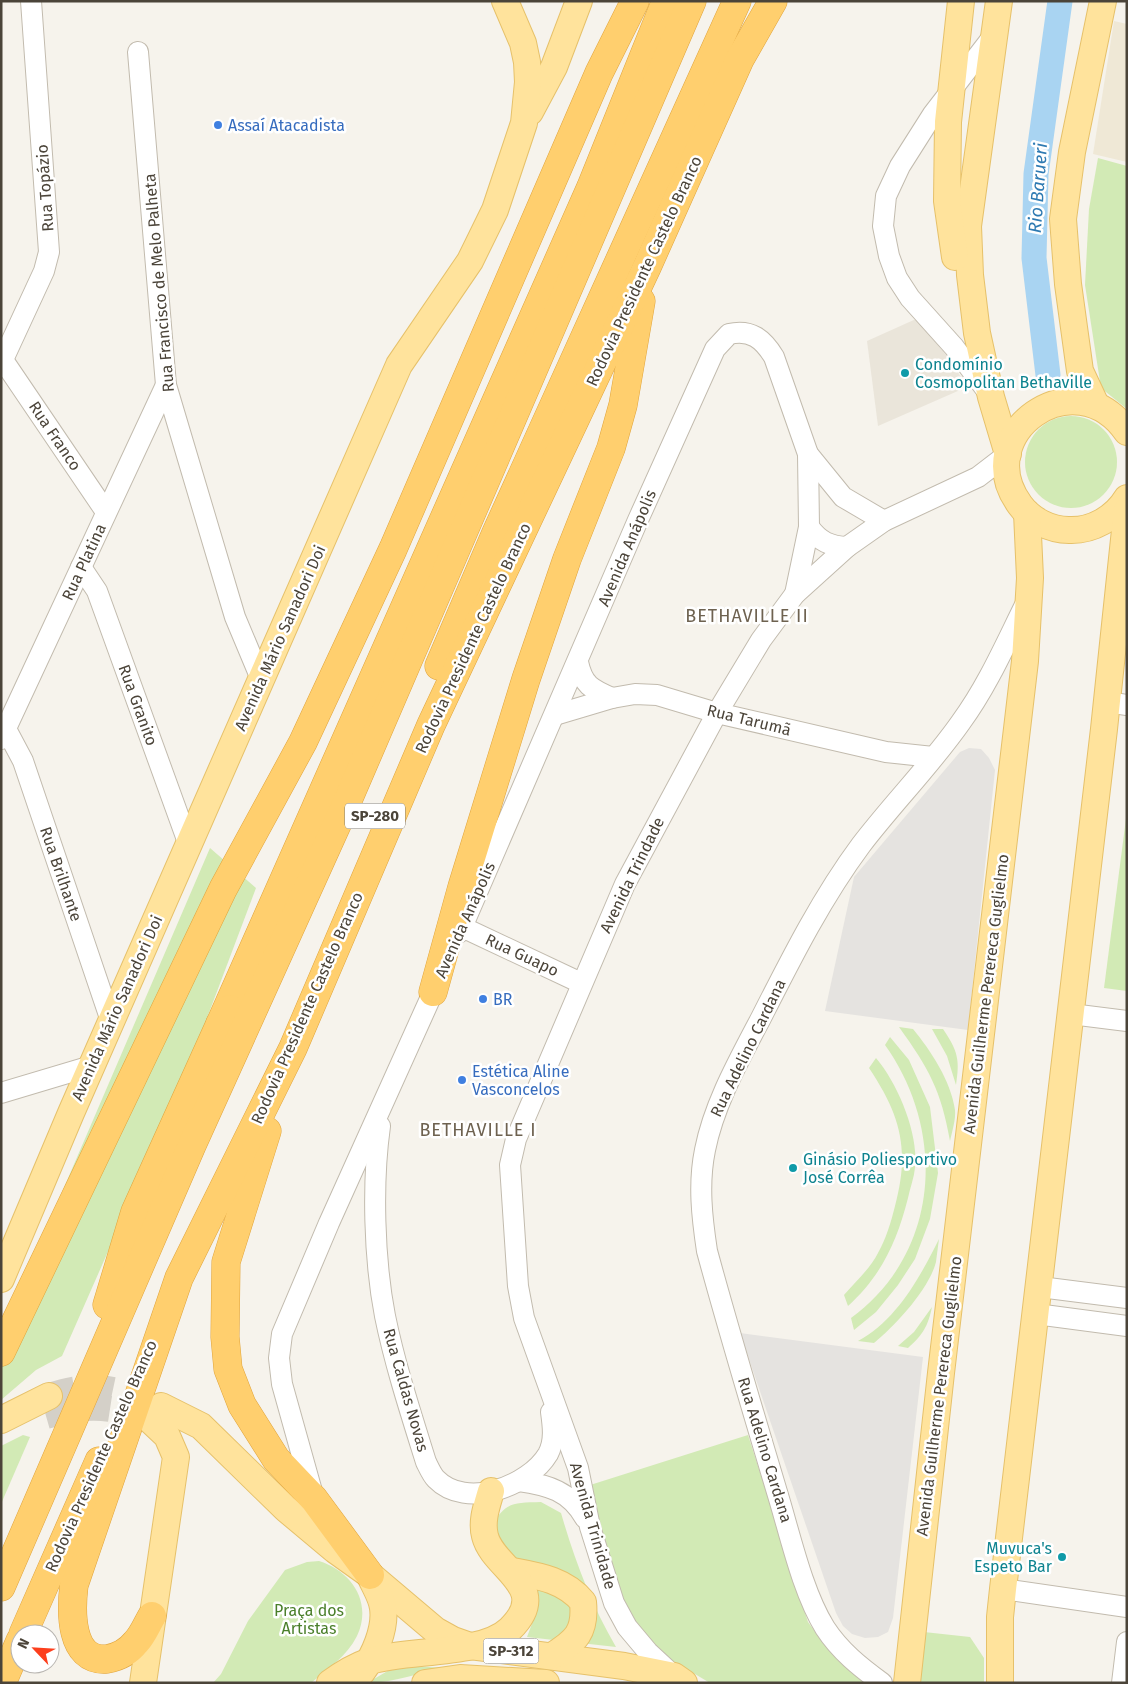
<svg xmlns="http://www.w3.org/2000/svg" width="1128" height="1684" viewBox="0 0 1128 1684" font-family="'Fira Sans',sans-serif">
  <style>
    .residential { fill: #eae5da }
    .education { fill: #efe8d6 }
    .green { fill: #d2eab5 }
    .parking { fill: #e5e3e0 }
    .lines { fill: none; stroke-linecap: round; stroke-linejoin: round }
    .river { stroke: #a9d4f2; stroke-width: 25 }
    .major-tunnel { stroke: #d4d0c8; stroke-width: 26; stroke-dasharray: 26 13; stroke-linecap: butt }
    .minor-casing { stroke: #c2bbae; stroke-width: 22 }
    .major-casing { stroke: #e6c16a; stroke-width: 28 }
    .highway-casing { stroke: #e0a43c; stroke-width: 29 }
    .minor { stroke: #fff; stroke-width: 20 }
    .major { stroke: #ffe39c; stroke-width: 26 }
    .highway { stroke: #ffcf6e; stroke-width: 28 }
    .shop-dot { fill: #3f7fe0; stroke: #fff; stroke-width: 2 }
    .culture-dot { fill: #0f9aa8; stroke: #fff; stroke-width: 2 }
    .labels { text-anchor: middle; dominant-baseline: central; stroke-width: 5; stroke-linejoin: round; paint-order: stroke }
    .shield { fill: #fff; stroke: #817c74; stroke-width: 1 }
    .shield-label { font-size: 15px; font-weight: bold; fill: #4b4439 }
    .shop-label { font-size: 16px; fill: #366cbe; stroke: #fff; text-anchor: start }
    .street-label { font-size: 16px; fill: #4b4439; stroke: #fff }
    .culture-label { font-size: 16px; fill: #0d838f; stroke: #fff; text-anchor: start }
    .park-label { font-size: 16px; fill: #4a7f2a; stroke: #fff }
    .water-label { font-size: 18px; font-style: italic; fill: #2e7ab2; stroke: #fff }
    .neighbourhood-label { font-size: 18px; letter-spacing: 1px; fill: #6e6250; stroke: #fff }
  </style>
  <rect width="100%" height="100%" fill="#f6f3ec"/>
  <polygon class="residential" points="916,319 951,361 967,387 878,426 867,341"/>
  <polygon class="education" points="1114,21 1127,24 1127,162 1093,154"/>
  <g class="green">
    <polygon points="1098,158 1127,166 1127,409 1101,388 1085,285 1089,209"/>
    <circle cx="1071" cy="462" r="46"/>
    <polygon points="1127,811 1127,991 1104,988"/>
    <polygon points="210,848 256,888 184,1079 62,1356 36,1370 1,1400 1,1334"/>
    <path d="M 899,1027 L 913,1029 C 931,1051 951,1081 955,1110 C 956,1119 952,1132 950,1141 C 941,1090 929,1069 899,1027 Z"/>
    <path d="M 932,1029 L 943,1029 C 958,1051 960,1060 956,1085 L 947,1056 Z"/>
    <path d="M 890,1037 L 909,1060 L 930,1107 L 938,1173 L 930,1219 L 915,1259 L 898,1285 L 876,1312 L 854,1330 L 851,1318 C 940,1253 947,1132 885,1045 Z"/>
    <path d="M 876,1058 C 898,1084 919,1134 915,1168 C 914,1178 910,1188 908,1198 C 897,1241 882,1275 848,1306 L 844,1295 C 855,1282 870,1269 878,1253 C 886,1239 891,1222 895,1206 C 910,1150 901,1116 869,1068 Z"/>
    <path d="M 939,1239 C 938,1246 937,1254 936,1262 C 929,1289 896,1325 874,1343 L 858,1341 C 897,1320 920,1277 939,1239 Z"/>
    <path d="M 932,1307 C 928,1326 923,1335 908,1348 L 898,1346 L 914,1332 Z"/>
    <polygon points="23,1435 30,1437 1,1504 1,1446"/>
    <polygon points="748,1435 808,1622 827,1648 864,1683 710,1683 653,1649 614,1592 587,1486"/>
    <path d="M 541,1502 L 561,1513 C 575,1561 591,1604 616,1647 L 527,1637 L 533,1621 L 533,1592 L 490,1529 C 505,1502 511,1503 541,1502 Z"/>
    <path d="M 319,1561 C 351,1571 373,1602 357,1636 C 347,1656 328,1669 311,1683 L 213,1683 L 221,1674 L 248,1621 L 285,1570 L 307,1562 Z"/>
    <polygon points="924,1632 970,1637 984,1658 984,1683 919,1683"/>
    <path d="M 412,1666 L 447,1668 C 420,1672 394,1683 367,1683 L 391,1669 Z"/>
  </g>
  <g class="parking">
    <polygon points="969,748 981,749 989,758 995,770 968,1030 825,1011 854,877 960,752"/>
    <polygon points="740,1333 923,1357 893,1618 888,1632 878,1637 865,1638 852,1634 843,1626 836,1613"/>
  </g>
  <g class="lines">
    <polyline class="river" points="1048,375 1034,258 1036,174 1060,1"/>
    <g class="major-tunnel">
      <path d="M 49,1396 C 96,1381 113,1388 158,1405"/>
      <path d="M 46,1416 C 88,1404 107,1405 147,1419"/>
    </g>
    <defs>
      <g id="minor">
        <polyline points="138,52 166,385 235,617 261,679"/>
        <polyline points="3,360 106,512"/>
        <polyline points="1,364 44,271 49,252 31,1"/>
        <polyline points="987,391 954,347 910,298 897,278 889,256 883,226 886,196 900,166 933,114 994,35"/>
        <polyline points="808,454 843,497 884,521"/>
        <polyline points="81,567 97,591 189,845"/>
        <polyline points="795,594 809,527"/>
        <path d="M 578,662 C 583,685 591,689 612,698"/>
        <polyline points="1107,702 1127,705"/>
        <polyline points="555,715 612,698 635,694 657,695 717,713 886,752 933,757"/>
        <polyline points="6,729 23,761 111,1021"/>
        <polyline points="1,739 166,385"/>
        <polyline points="462,927 581,983"/>
        <path d="M 460,932 L 638,520 L 715,349 L 729,334 C 751,329 763,339 774,357 L 808,454 L 809,527 C 820,542 830,546 847,547"/>
        <polyline points="1071,1014 1127,1021"/>
        <polyline points="1,1093 91,1066"/>
        <path d="M 380,1126 C 372,1183 374,1259 385,1316 C 395,1365 411,1414 426,1462 C 429,1468 432,1475 436,1479 C 466,1510 529,1486 548,1454 C 555,1441 553,1426 551,1412"/>
        <polyline points="1040,1287 1127,1298"/>
        <polyline points="1036,1314 1127,1326"/>
        <path d="M 519,1481 C 548,1485 570,1491 585,1518"/>
        <polyline points="313,1495 282,1384 279,1358 282,1334 329,1223 439,979"/>
        <polyline points="1003,1589 1127,1607"/>
        <polyline points="674,1676 648,1652 627,1627 614,1603 590,1527 578,1468 524,1318 518,1286 510,1165 516,1139 625,884 717,713 761,640 795,594 847,547 884,521 978,477 1008,454"/>
        <path d="M 882,1683 C 860,1667 840,1651 825,1628 C 802,1591 790,1534 777,1492 C 753,1412 729,1332 707,1251 C 702,1218 698,1184 705,1150 C 714,1104 739,1060 761,1018 C 791,959 821,899 861,845 C 893,803 931,765 961,722 C 988,685 1006,643 1026,603"/>
        <polyline points="1122,1683 1127,1642"/>
      </g>
      <g id="major">
        <polyline points="999,1 968,226 970,275 977,333 991,397 1008,454"/>
        <polyline points="530,112 554,67 579,1"/>
        <polyline points="955,257 947,201 948,122 961,1"/>
        <polyline points="1096,405 1080,371 1068,284 1063,219 1072,152 1103,1"/>
        <path d="M 1127,432 C 1075,357 968,434 1020,505 C 1031,520 1050,530 1069,530 C 1092,531 1115,518 1127,498"/>
        <polyline points="1,1279 71,1113 399,365 470,261 495,210 524,123 528,82 527,62 523,43 505,1"/>
        <polyline points="161,1406 201,1426 286,1509 335,1550 370,1575 435,1630 453,1640 470,1646 624,1666 674,1676 684,1683"/>
        <polyline points="1,1420 49,1396"/>
        <path d="M 512,1571 C 539,1576 565,1580 583,1602 C 586,1632 576,1641 552,1656"/>
        <path d="M 362,1672 C 374,1656 386,1629 383,1608 C 382,1598 375,1587 371,1578"/>
        <polyline points="143,1683 176,1457 167,1436 150,1420"/>
        <path d="M 330,1683 C 342,1674 356,1666 370,1661 C 407,1649 482,1656 510,1629 C 553,1587 493,1569 485,1536 C 481,1521 487,1505 491,1491"/>
        <polyline points="425,1683 460,1678 546,1683"/>
        <polyline points="907,1683 941,1373 1025,661 1030,578 1027,513"/>
        <polyline points="1000,1683 1000,1617 1003,1589 1104,729 1127,511"/>
      </g>
      <g id="highway">
        <polyline points="439,666 496,533 737,1"/>
        <polyline points="433,992 462,887 526,679 567,559 611,448 623,405 641,301"/>
        <polyline points="220,1024 591,187 666,1"/>
        <polyline points="267,1131 226,1262 225,1337 228,1369 242,1405 276,1459 314,1499 370,1575"/>
        <polyline points="107,1305 135,1212 220,1024 230,1009"/>
        <polyline points="1,1352 223,889 303,742 393,549 599,73 635,1"/>
        <polyline points="1,1587 192,1145 348,800 692,1"/>
        <path d="M 152,1616 C 147,1624 143,1635 136,1642 C 129,1651 118,1657 107,1659 C 69,1662 71,1610 74,1585 L 179,1278 L 293,1048 L 431,725 L 647,267 L 740,59 L 773,1"/>
        <polyline points="23,1634 99,1461"/>
        <polyline points="2,1683 20,1641"/>
      </g>
    </defs>
    <use href="#minor" class="minor-casing"/>
    <use href="#major" class="major-casing"/>
    <use href="#highway" class="highway-casing"/>
    <use href="#minor" class="minor"/>
    <use href="#major" class="major"/>
    <use href="#highway" class="highway"/>
  </g>
  <g class="shop-dot">
    <circle cx="218" cy="125" r="5"/>
    <circle cx="483" cy="999" r="5"/>
    <circle cx="462" cy="1080" r="5"/>
  </g>
  <g class="culture-dot">
    <circle cx="905" cy="373" r="5"/>
    <circle cx="793" cy="1168" r="5"/>
    <circle cx="1062" cy="1557" r="5"/>
  </g>
  <g class="labels">
    <g class="shield">
      <rect x="345" y="803.5" width="60" height="25" rx="4"/>
      <rect x="483.5" y="1638.5" width="55" height="25" rx="4"/>
    </g>
    <g class="shield-label">
      <text x="375" y="816">SP-280</text>
      <text x="511" y="1651">SP-312</text>
    </g>
    <g class="shop-label">
      <text x="228" y="125">Assaí Atacadista</text>
      <text x="493" y="999">BR</text>
      <text x="472" y="1071">Estética Aline<tspan x="472" dy="18">Vasconcelos</tspan></text>
    </g>
    <g class="street-label">
      <text transform="translate(45 188) rotate(-94)">Rua Topázio</text>
      <text transform="translate(644 271) rotate(-65)">Rodovia Presidente Castelo Branco</text>
      <text transform="translate(159 283) rotate(-95)">Rua Francisco de Melo Palheta</text>
      <text transform="translate(55 436) rotate(56)">Rua Franco</text>
      <text transform="translate(627 548) rotate(-67)">Avenida Anápolis</text>
      <text transform="translate(84 562) rotate(-65)">Rua Platina</text>
      <text transform="translate(280 638) rotate(-66)">Avenida Mário Sanadori Doi</text>
      <text transform="translate(473 638) rotate(-65)">Rodovia Presidente Castelo Branco</text>
      <text transform="translate(138 705) rotate(70)">Rua Granito</text>
      <text transform="translate(749 720) rotate(14)">Rua Tarumã</text>
      <text transform="translate(61 874) rotate(71)">Rua Brilhante</text>
      <text transform="translate(632 875) rotate(-64)">Avenida Trindade</text>
      <text transform="translate(465 920) rotate(-66)">Avenida Anápolis</text>
      <text transform="translate(522 955) rotate(25)">Rua Guapo</text>
      <text transform="translate(986 994) rotate(-83)">Avenida Guilherme Perereca Guglielmo</text>
      <text transform="translate(117 1008) rotate(-66)">Avenida Mário Sanadori Doi</text>
      <text transform="translate(307 1008) rotate(-66)">Rodovia Presidente Castelo Branco</text>
      <text transform="translate(748 1048) rotate(-64)">Rua Adelino Cardana</text>
      <text transform="translate(406 1390) rotate(74)">Rua Caldas Novas</text>
      <text transform="translate(939 1396) rotate(-83)">Avenida Guilherme Perereca Guglielmo</text>
      <text transform="translate(765 1450) rotate(73)">Rua Adelino Cardana</text>
      <text transform="translate(101 1456) rotate(-66)">Rodovia Presidente Castelo Branco</text>
      <text transform="translate(593 1526) rotate(74)">Avenida Trinidade</text>
    </g>
    <g class="culture-label">
      <text x="915" y="364">Condomínio<tspan x="915" dy="18">Cosmopolitan Bethaville</tspan></text>
      <text x="803" y="1159">Ginásio Poliesportivo<tspan x="803" dy="18">José Corrêa</tspan></text>
      <text x="1052" y="1548" text-anchor="end">Muvuca's<tspan x="1052" dy="18">Espeto Bar</tspan></text>
    </g>
    <g class="park-label">
      <text x="309" y="1610">Praça dos<tspan x="309" dy="18">Artistas</tspan></text>
    </g>
    <g class="water-label">
      <text transform="translate(1038 188) rotate(-86)">Rio Barueri</text>
    </g>
    <g class="neighbourhood-label">
      <text x="747" y="616">BETHAVILLE II</text>
      <text x="478" y="1130">BETHAVILLE I</text>
    </g>
  </g>
  <rect width="1128" height="1684" fill="none" stroke="#4b4439" stroke-width="5"/>
  <g transform="translate(35 1649) rotate(295)"><circle r="24" fill="#ffffff" stroke="#b7b4b0"/>
  <path d="M0-4L9 19L0 12L-9 19Z" fill="#fc3f1d"/>
  <text y="-8" font-size="14" font-weight="bold" text-anchor="middle" fill="#4b4439">N</text>
  </g>
</svg>
